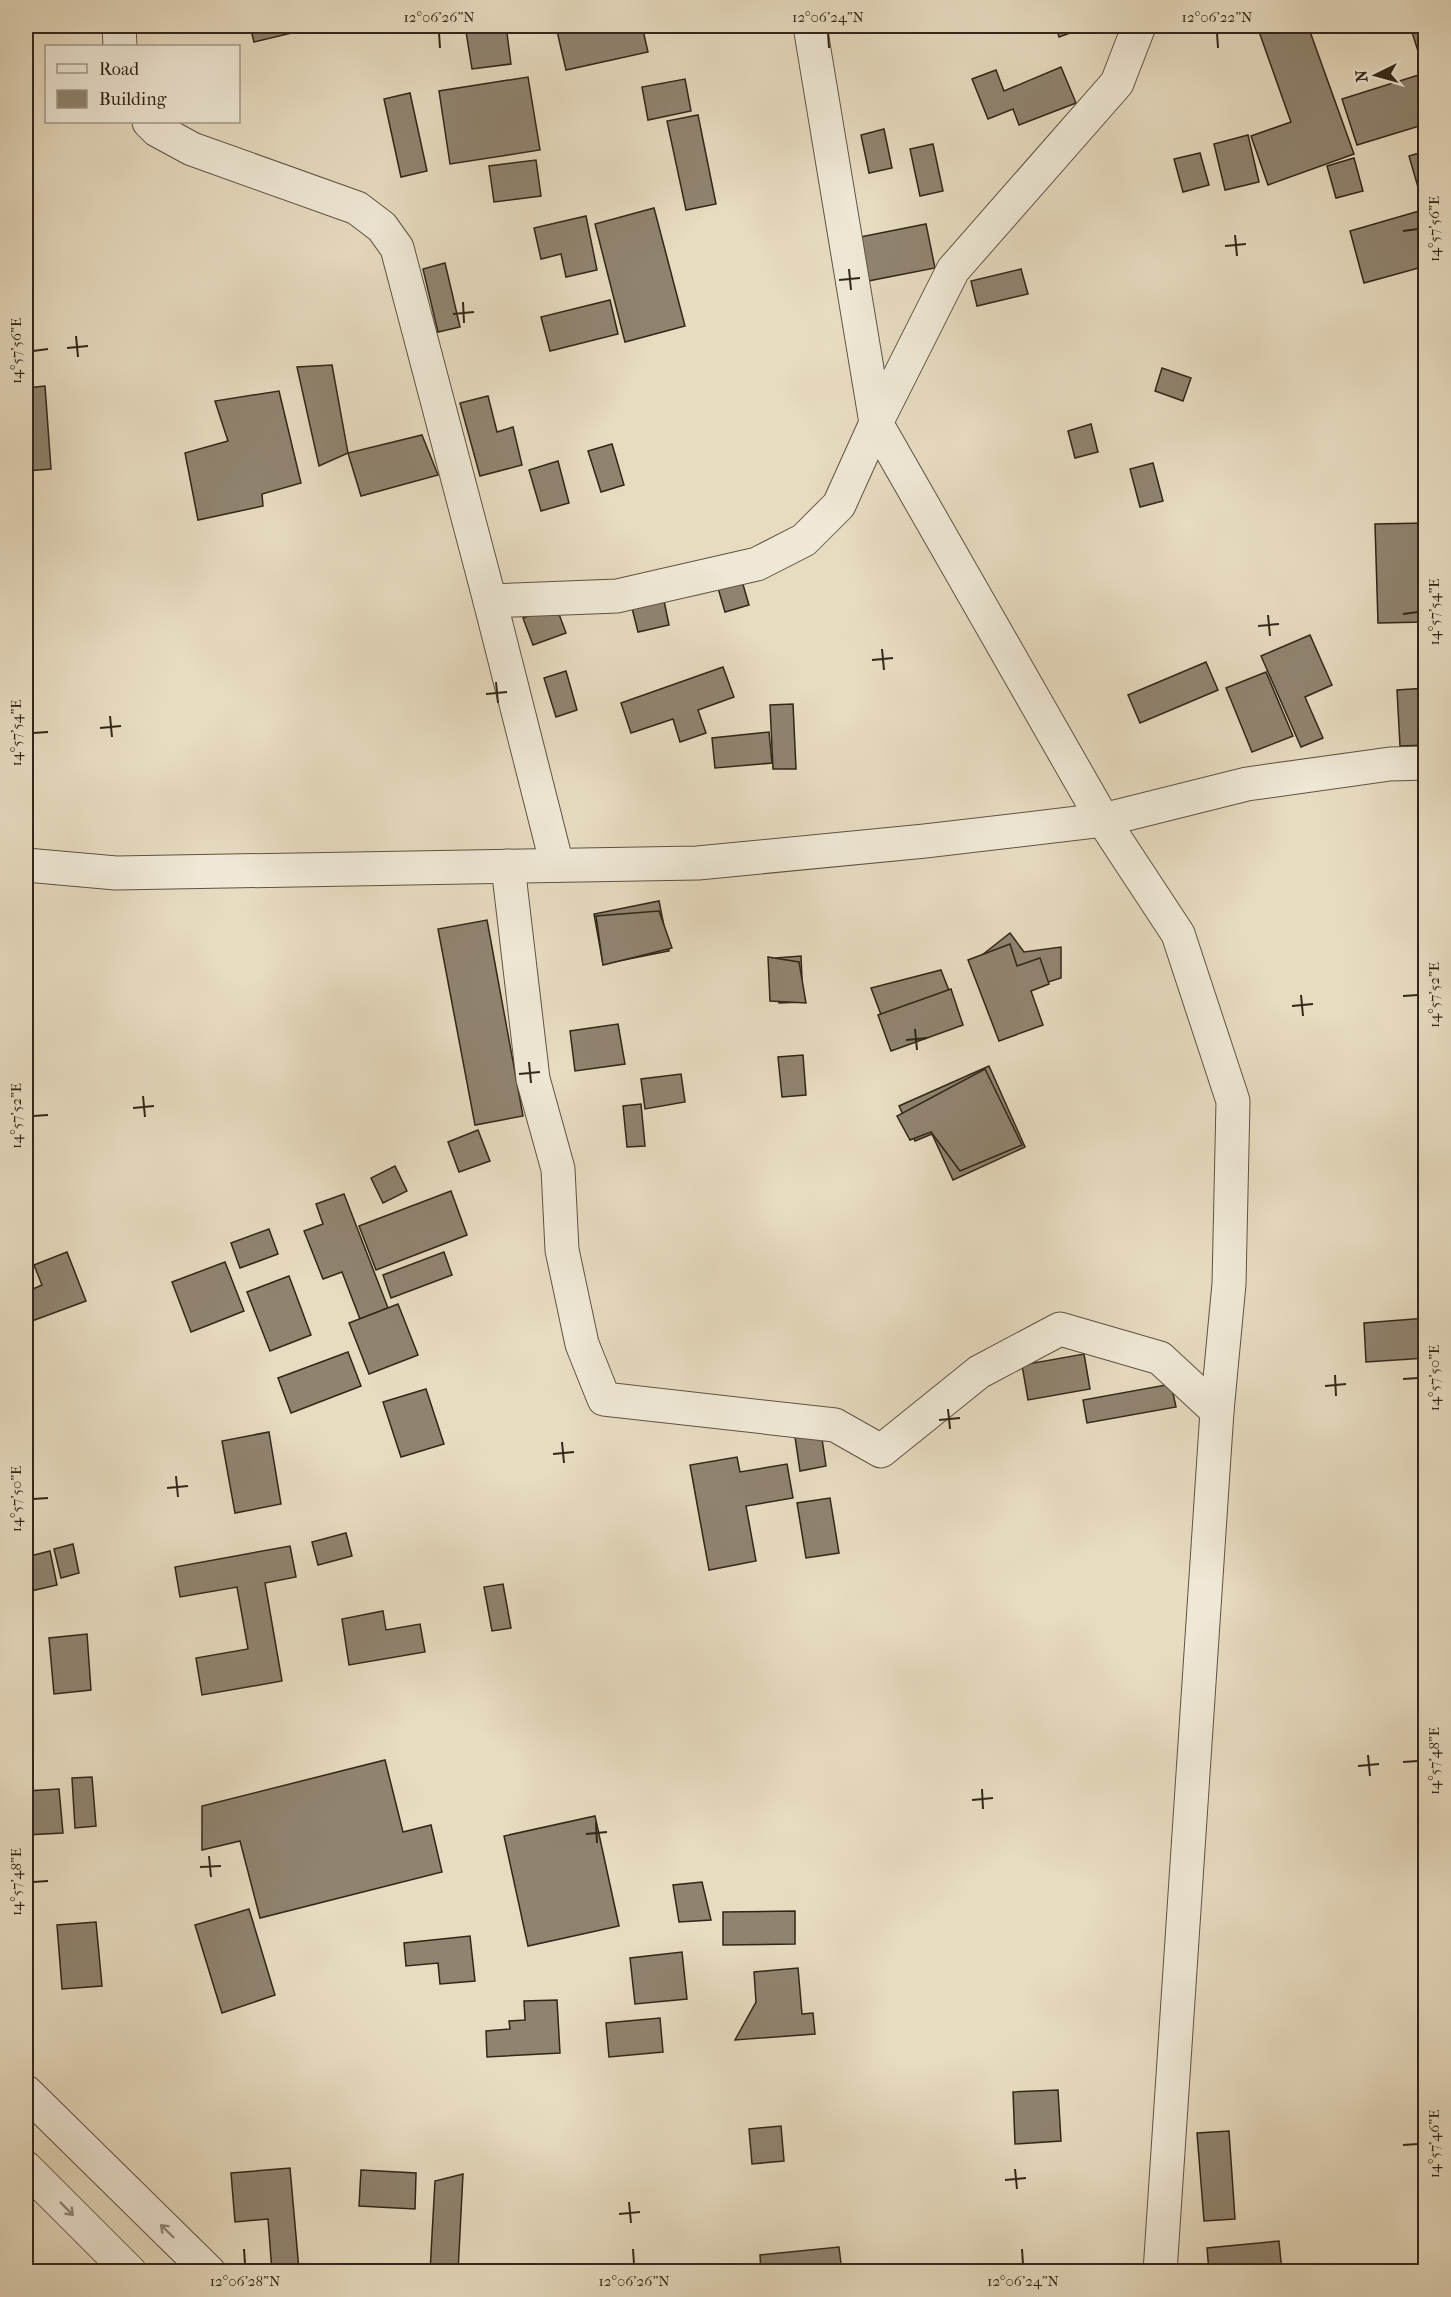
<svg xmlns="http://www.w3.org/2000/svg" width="1451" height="2297" viewBox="0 0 1451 2297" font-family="'IM FELL French Canon',serif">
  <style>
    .building { fill: #908470; stroke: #322619; stroke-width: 1.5 }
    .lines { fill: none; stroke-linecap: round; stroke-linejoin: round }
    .minor-casing { stroke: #5f5343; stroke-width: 35 }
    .minor { stroke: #efe8d6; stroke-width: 33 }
    .oneway { stroke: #908778 }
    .ticks { fill: none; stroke: #322619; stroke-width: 2 }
    .neatline { fill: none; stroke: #322619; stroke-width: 2 }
    .ticks-label { font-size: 15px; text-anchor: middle; fill: #322619 }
  </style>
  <rect width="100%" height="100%" fill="#e7dbc0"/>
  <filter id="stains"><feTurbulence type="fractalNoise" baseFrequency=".00333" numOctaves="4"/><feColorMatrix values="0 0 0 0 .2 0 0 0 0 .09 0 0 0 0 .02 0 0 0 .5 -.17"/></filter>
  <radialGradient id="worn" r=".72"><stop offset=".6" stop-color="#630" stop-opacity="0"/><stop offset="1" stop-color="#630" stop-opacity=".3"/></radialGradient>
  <g class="building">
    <polygon points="250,26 321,26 254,42"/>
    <polygon points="506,26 511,64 472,69 466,32"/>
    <polygon points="584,26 642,26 648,52 566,70 557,31"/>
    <polygon points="1056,26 1087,26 1087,27 1059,37"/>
    <polygon points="1257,26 1308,26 1354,154 1268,185 1251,136 1291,122"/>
    <polygon points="1410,26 1426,26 1426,124 1357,145 1342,99 1425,73"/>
    <polygon points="1061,67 1076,103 1019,125 1013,109 988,119 972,79 996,70 1004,91"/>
    <polygon points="528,77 540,150 450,164 439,91"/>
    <polygon points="685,79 691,111 648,120 642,87"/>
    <polygon points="410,93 427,171 401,177 384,99"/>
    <polygon points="698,115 716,204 686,210 667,121"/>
    <polygon points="884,129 892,168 869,173 861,135"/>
    <polygon points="1248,135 1259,182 1225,190 1214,144"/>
    <polygon points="933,144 943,191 920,196 910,149"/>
    <polygon points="1426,151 1426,199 1422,201 1409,156"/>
    <polygon points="1200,153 1209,185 1183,192 1174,159"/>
    <polygon points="1354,158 1363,191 1336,198 1327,166"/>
    <polygon points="536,160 541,196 494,202 489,166"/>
    <polygon points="654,208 685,326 625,342 595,224"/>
    <polygon points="1426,209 1426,266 1364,283 1350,231"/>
    <polygon points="586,216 597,270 566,277 561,254 541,259 534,228"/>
    <polygon points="926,224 935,268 868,281 860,237"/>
    <polygon points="445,263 460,327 438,332 423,269"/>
    <polygon points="1021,269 1028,294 977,306 971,281"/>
    <polygon points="610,300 618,334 550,351 541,317"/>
    <polygon points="332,365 348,453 319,466 297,367"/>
    <polygon points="1162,368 1191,378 1183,401 1155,391"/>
    <polygon points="45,386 51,469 26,471 26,388"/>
    <polygon points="1426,389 1426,423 1420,423 1419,390"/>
    <polygon points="279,391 301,483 262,494 263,506 198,520 185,453 228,441 215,401"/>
    <polygon points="488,396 497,432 513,427 522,465 480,476 460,403"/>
    <polygon points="1091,424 1098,452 1075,458 1068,431"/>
    <polygon points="422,435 438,475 361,496 348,453"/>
    <polygon points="612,444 624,485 601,492 588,451"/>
    <polygon points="558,461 569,503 541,511 529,470"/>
    <polygon points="1153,463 1163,501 1140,507 1130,469"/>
    <polygon points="1426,523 1426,622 1378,623 1375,524"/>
    <polygon points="742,581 749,605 725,612 718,588"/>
    <polygon points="663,596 669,625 638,632 631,604"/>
    <polygon points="556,606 566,633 533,645 523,618"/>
    <polygon points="1310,635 1332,685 1305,697 1323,738 1301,747 1261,656"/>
    <polygon points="1206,662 1218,690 1140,723 1128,695"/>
    <polygon points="723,667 734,697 698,710 706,733 680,742 673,719 631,733 621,703"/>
    <polygon points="566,671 577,710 556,717 544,678"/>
    <polygon points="1266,672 1293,736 1252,752 1226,688"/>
    <polygon points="1426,688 1426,745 1400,746 1397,690"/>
    <polygon points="793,704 796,769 773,769 770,705"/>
    <polygon points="769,732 772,763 715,768 712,738"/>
    <polygon points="659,901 669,951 603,964 594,914"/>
    <polygon points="659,911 672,948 603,965 596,916"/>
    <polygon points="487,920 523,1116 475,1125 438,929"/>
    <polygon points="1010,933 1024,952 1061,947 1061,978 1026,989 1030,1016 1001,1035 972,963"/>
    <polygon points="1010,944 1017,966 1040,958 1049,984 1031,991 1043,1025 999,1041 968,960"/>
    <polygon points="801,956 803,1002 779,1003 776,958"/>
    <polygon points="768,957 799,962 806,1003 770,1001"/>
    <polygon points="941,970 962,1024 892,1044 871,988"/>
    <polygon points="951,989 963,1025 891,1051 878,1015"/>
    <polygon points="618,1024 625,1064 575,1071 570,1031"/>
    <polygon points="803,1055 806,1095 782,1097 778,1057"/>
    <polygon points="989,1066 1025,1147 953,1180 932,1134 915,1141 899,1106"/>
    <polygon points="985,1069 1022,1145 960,1171 931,1132 910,1140 897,1116"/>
    <polygon points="681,1074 685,1102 645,1109 641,1079"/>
    <polygon points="641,1104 645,1146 627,1147 623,1106"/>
    <polygon points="478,1130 490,1161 459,1172 448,1142"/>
    <polygon points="395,1166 407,1191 383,1203 371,1178"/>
    <polygon points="451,1191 467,1235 376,1270 359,1226"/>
    <polygon points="344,1194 388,1308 360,1319 342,1272 323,1279 304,1231 323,1224 316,1204"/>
    <polygon points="269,1229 278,1254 240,1268 231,1243"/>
    <polygon points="67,1252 86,1301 32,1321 26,1304 26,1292 42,1285 34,1265"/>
    <polygon points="444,1252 452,1275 391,1298 383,1275"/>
    <polygon points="225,1262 244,1311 191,1332 172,1282"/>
    <polygon points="289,1276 311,1335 270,1351 247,1292"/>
    <polygon points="398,1304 418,1355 369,1374 349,1323"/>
    <polygon points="1426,1318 1426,1358 1366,1362 1364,1323"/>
    <polygon points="348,1352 361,1386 291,1413 278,1378"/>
    <polygon points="1084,1354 1090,1389 1028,1400 1022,1365"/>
    <polygon points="1171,1384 1176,1407 1087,1423 1083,1400"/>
    <polygon points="426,1389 444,1444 401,1457 383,1402"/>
    <polygon points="269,1432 281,1504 235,1513 222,1441"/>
    <polygon points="821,1432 826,1466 800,1471 795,1437"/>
    <polygon points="737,1457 740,1472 787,1464 793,1498 746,1506 756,1561 709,1570 690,1465"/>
    <polygon points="830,1498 839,1553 806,1558 797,1503"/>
    <polygon points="346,1533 352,1556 318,1565 312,1542"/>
    <polygon points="73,1544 79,1573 61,1578 54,1549"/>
    <polygon points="290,1546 296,1577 265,1583 282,1681 202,1695 196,1658 248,1649 237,1587 180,1597 175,1567"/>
    <polygon points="50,1551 57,1585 31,1591 26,1569 26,1557"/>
    <polygon points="503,1584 511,1628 492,1631 484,1587"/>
    <polygon points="383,1611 386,1630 420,1624 425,1652 349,1665 342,1619"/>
    <polygon points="87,1634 91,1690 54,1694 49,1638"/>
    <polygon points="385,1760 403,1832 431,1825 442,1872 260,1918 240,1841 202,1850 202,1806"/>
    <polygon points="92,1777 96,1826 75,1828 72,1778"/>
    <polygon points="59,1789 63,1833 26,1835 26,1791"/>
    <polygon points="595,1816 619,1926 528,1946 504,1836"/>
    <polygon points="702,1882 711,1920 679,1922 673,1885"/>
    <polygon points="249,1909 275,1995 222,2013 195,1925"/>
    <polygon points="795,1911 795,1944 723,1945 723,1912"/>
    <polygon points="96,1922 102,1986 62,1989 57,1925"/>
    <polygon points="470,1936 475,1981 440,1984 438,1963 406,1966 404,1943"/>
    <polygon points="682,1952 687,1999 635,2004 630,1958"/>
    <polygon points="798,1968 802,2014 813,2013 815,2034 735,2040 756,2002 754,1972"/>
    <polygon points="557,2000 560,2053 487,2057 486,2031 510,2029 509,2021 525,2020 524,2001"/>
    <polygon points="660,2018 663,2052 609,2057 606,2023"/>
    <polygon points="1058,2090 1061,2141 1015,2144 1013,2092"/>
    <polygon points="781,2126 784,2161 752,2164 749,2129"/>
    <polygon points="1229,2131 1235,2219 1204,2221 1197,2133"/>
    <polygon points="290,2168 299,2270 272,2272 268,2219 235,2222 231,2173"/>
    <polygon points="361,2170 416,2173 415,2209 359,2206"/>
    <polygon points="463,2174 458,2272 430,2272 435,2181"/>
    <polygon points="1279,2241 1282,2272 1209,2272 1207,2248"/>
    <polygon points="839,2247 842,2272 761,2272 760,2255"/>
  </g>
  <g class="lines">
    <defs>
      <g id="minor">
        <polyline points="119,26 120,46"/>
        <polyline points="810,26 876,423 1103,820 1178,934 1233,1101 1229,1284 1217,1411 1160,2272"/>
        <polyline points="149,122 157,130 192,149 357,208 382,227 397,248 490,601 557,865"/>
        <polyline points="490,601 617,596 757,564 804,540 839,505 876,423 953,270 1117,83 1139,26"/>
        <polyline points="26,865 116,873 698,863 925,841 1103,820 1247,784 1390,764 1426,763"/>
        <polyline points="508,866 533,1079 558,1169 562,1250 582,1344 604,1399 835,1425 881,1451 979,1372 1060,1329 1160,1358 1217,1411"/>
        <polyline points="26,2092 209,2272"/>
        <polyline points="26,2168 130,2272"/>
      </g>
    </defs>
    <use href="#minor" class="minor-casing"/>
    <use href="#minor" class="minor"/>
  </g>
  <defs><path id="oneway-shaft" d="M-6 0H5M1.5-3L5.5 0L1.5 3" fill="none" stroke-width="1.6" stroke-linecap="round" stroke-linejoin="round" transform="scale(1.5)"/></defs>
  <g class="oneway">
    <use href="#oneway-shaft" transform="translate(67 2209) rotate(45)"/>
    <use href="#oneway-shaft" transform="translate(167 2231) rotate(-136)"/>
  </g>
  <path class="ticks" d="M 439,33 L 440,48M 828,33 L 829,48M 1217,33 L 1218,48M 1403,231 L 1418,229M 1235,235 L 1237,256M 1225,246 L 1246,244M 849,269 L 851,290M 839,280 L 860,278M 463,302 L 464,323M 453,314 L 474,312M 76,336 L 78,357M 67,348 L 88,346M 33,351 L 48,349M 1403,614 L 1418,612M 1268,615 L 1270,636M 1258,626 L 1279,624M 882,649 L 884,670M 872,660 L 893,658M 496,682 L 498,703M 486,694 L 507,692M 110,716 L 112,737M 100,728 L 121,726M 33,733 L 48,732M 1301,995 L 1303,1016M 1403,996 L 1418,995M 1292,1006 L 1313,1004M 915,1029 L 917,1050M 906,1040 L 927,1038M 529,1062 L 531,1083M 519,1074 L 540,1072M 143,1096 L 145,1117M 133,1108 L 154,1106M 33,1116 L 48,1115M 1335,1375 L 1336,1396M 1403,1379 L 1418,1378M 1325,1386 L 1346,1384M 948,1409 L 950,1429M 939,1420 L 960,1418M 562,1442 L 564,1463M 553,1454 L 574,1452M 176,1476 L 178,1497M 167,1488 L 188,1486M 33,1499 L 48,1498M 1368,1755 L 1370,1776M 1403,1762 L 1418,1761M 1358,1766 L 1379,1764M 982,1789 L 983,1809M 972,1800 L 993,1798M 596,1822 L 597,1843M 586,1834 L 607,1832M 209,1856 L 211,1877M 200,1867 L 221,1866M 33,1882 L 48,1881M 1403,2145 L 1418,2144M 1015,2169 L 1017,2189M 1005,2180 L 1026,2178M 629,2202 L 631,2223M 619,2214 L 640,2212M 244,2249 L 245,2264M 633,2249 L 634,2264M 1022,2249 L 1023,2264"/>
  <rect width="1451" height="2297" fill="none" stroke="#e7dbc0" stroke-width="66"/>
  <rect x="45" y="45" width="195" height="78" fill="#efe8d6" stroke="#a39a8a" stroke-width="1.5"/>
  <rect x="57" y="64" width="30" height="9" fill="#efe8d6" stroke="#a39a8a" stroke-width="1.5"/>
  <text x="99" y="75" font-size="18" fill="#322619">Road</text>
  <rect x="57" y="90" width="30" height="18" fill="#908470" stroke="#a39a8a" stroke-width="1.5"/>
  <text x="99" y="105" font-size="18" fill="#322619">Building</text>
  <g transform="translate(1376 75) rotate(265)" stroke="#efe8d6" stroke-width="4.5" paint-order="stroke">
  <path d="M0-4.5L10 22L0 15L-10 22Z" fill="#322619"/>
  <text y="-9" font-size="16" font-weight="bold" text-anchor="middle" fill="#322619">N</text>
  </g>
  <rect x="33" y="33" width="1385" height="2231" class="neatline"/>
  <g class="ticks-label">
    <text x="439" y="22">12°06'26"N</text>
    <text x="828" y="22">12°06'24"N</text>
    <text x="1217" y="22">12°06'22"N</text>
    <text transform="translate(1434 229) rotate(-90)" y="5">14°57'56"E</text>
    <text transform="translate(16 351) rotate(-90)" y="5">14°57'56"E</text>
    <text transform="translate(1434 612) rotate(-90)" y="5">14°57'54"E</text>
    <text transform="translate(16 733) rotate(-90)" y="5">14°57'54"E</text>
    <text transform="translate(1434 995) rotate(-90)" y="5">14°57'52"E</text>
    <text transform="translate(16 1116) rotate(-90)" y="5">14°57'52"E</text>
    <text transform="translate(1434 1378) rotate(-90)" y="5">14°57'50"E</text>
    <text transform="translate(16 1499) rotate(-90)" y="5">14°57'50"E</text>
    <text transform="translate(1434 1761) rotate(-90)" y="5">14°57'48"E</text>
    <text transform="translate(16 1882) rotate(-90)" y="5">14°57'48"E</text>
    <text transform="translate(1434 2144) rotate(-90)" y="5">14°57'46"E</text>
    <text x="245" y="2286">12°06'28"N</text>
    <text x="634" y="2286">12°06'26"N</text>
    <text x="1023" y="2286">12°06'24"N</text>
  </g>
  <rect width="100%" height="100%" filter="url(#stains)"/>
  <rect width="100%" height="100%" fill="url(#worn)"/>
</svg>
